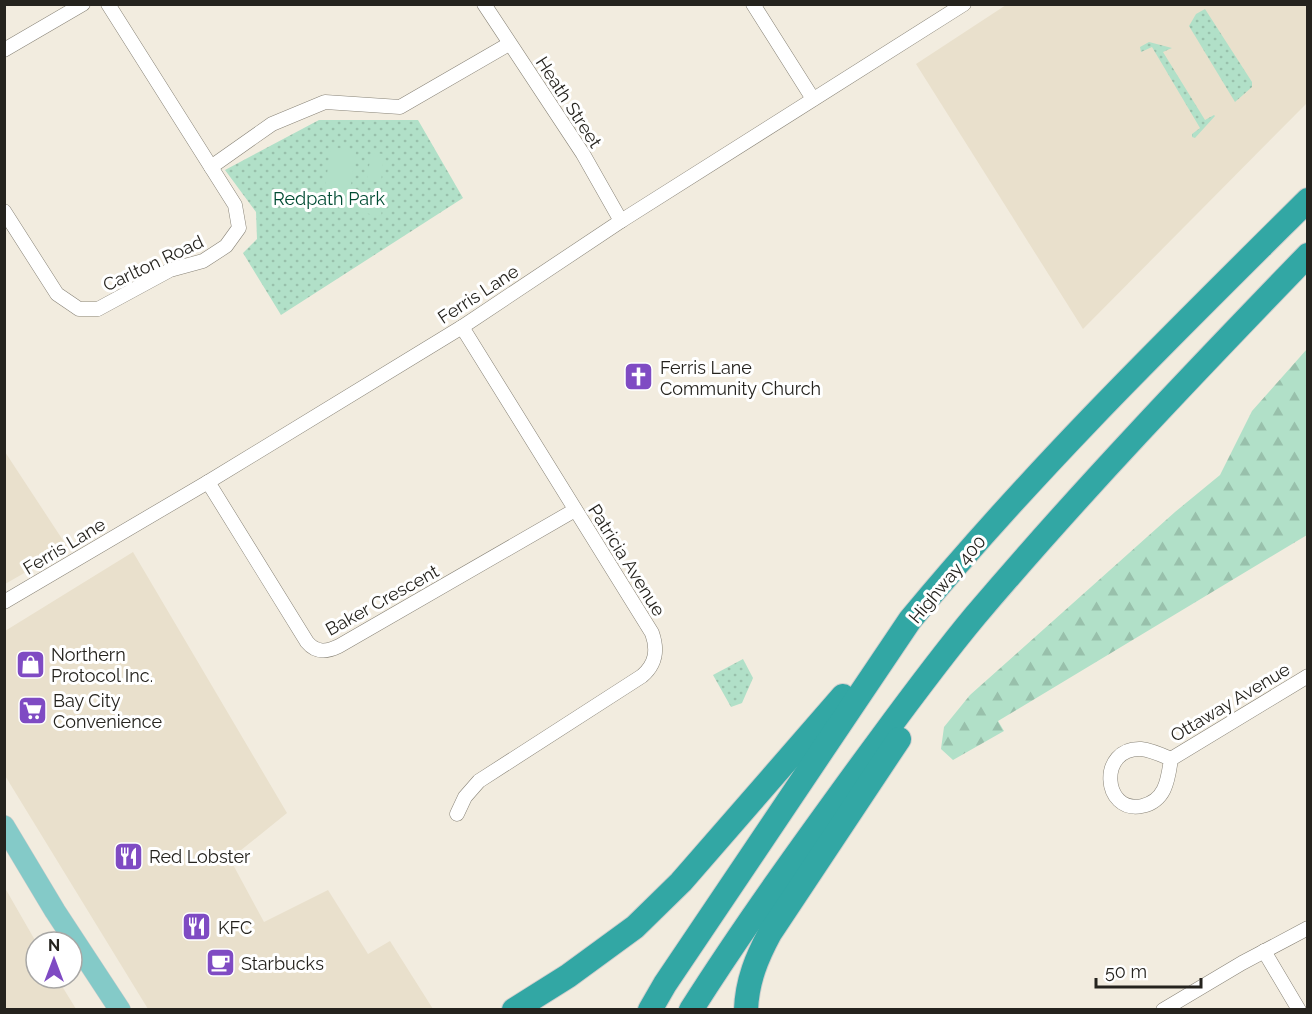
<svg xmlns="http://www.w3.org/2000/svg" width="1312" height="1014" viewBox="0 0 1312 1014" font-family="Raleway,sans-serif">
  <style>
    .built { fill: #e9e0cc }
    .grass { fill: url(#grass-dots) }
    .forest { fill: url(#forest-firs) }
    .pitch { fill: #b1e0c8 }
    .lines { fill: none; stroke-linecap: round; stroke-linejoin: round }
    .street-casing { stroke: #888377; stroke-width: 15 }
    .primary-casing { stroke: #cfcfce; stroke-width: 22 }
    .highway-casing { stroke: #cfcfce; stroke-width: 26 }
    .street { stroke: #fff; stroke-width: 14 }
    .primary { stroke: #84cac8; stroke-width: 21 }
    .highway { stroke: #32a7a4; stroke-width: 24 }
    .labels { text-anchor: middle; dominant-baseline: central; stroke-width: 6; stroke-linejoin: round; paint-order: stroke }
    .street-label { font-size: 18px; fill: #25231e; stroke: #fff }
    .park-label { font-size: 18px; fill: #004c33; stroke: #fff }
    .poi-label { font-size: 18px; fill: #25231e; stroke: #fff; text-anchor: start }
  </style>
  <defs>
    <pattern id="grass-dots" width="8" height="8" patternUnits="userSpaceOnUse" patternTransform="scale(1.5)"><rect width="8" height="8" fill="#b1e0c8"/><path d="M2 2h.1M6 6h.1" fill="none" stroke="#98c0ab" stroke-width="1.8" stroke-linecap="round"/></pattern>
    <pattern id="forest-firs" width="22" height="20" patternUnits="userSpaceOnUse" patternTransform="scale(1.5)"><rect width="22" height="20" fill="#b1e0c8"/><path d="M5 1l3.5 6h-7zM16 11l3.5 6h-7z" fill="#98c0ab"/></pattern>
  </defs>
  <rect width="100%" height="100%" fill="#f2ecdf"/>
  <g class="built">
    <polygon points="1006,5 1307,5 1307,103 1083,329 916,64"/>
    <polygon points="5,452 68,548 5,584 4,584"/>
    <polygon points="133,552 287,813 230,859 264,922 328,890 368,954 390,941 433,1009 148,1009 4,774 5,631"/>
    <polygon points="5,888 36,942 36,978 57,978 76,1009 5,1009"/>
  </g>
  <g class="grass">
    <polygon points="1205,9 1252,82 1252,87 1235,102 1189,26 1196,14"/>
    <polygon points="1149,42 1172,48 1163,52 1205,120 1214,115 1215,116 1195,138 1192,137 1192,134 1200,128 1152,47 1141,52 1140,47"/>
    <polygon points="319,120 418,120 463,198 281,315 243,253 257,239 256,212 225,170"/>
    <polygon points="743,659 753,678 742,703 731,707 713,675"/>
  </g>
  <polygon class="forest" points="1307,349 1307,535 998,721 1004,731 953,760 941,749 944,727 970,695 1175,512 1220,475 1252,411"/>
  <g class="pitch">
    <polygon points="331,147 356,151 348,205 323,201"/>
    <polygon points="371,153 384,154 381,182 367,181"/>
    <polygon points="355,198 383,202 381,216 353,211"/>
  </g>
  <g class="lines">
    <defs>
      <g id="street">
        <polyline points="484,4 583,154 621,221"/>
        <polyline points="753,4 813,99"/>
        <polyline points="4,50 83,4"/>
        <polyline points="211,167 272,124 325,102 400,107 509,44"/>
        <polyline points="4,211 57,294 79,309 98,309 170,270 203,261 226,246 239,228 235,205 108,4"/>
        <path d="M 208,482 L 307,642 C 316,653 327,652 339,646 L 575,510"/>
        <polyline points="4,602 208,482 462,327 621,221 964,4"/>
        <path d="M 1171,759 C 1162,755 1151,750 1141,749 C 1098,747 1102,814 1142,806 C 1166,801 1168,779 1171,759 L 1308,676"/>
        <path d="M 457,814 L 465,797 L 479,781 L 642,676 C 656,664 658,650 652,633 L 462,327"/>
        <polyline points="1264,951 1299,1010"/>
        <polyline points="1163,1010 1242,963 1308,928"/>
      </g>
      <polyline id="primary" points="4,826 55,911 120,1010"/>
      <g id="highway">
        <polyline points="514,1010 568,976 635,927 681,882 843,696"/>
        <path d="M 650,1010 L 665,984 L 910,620 C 1033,471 1171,336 1308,200"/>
        <path d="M 691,1010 C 745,925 803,845 862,764 C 899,714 935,664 975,616 C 1081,491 1194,373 1308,255"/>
        <path d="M 746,1010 C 747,981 757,957 770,933 L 899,739"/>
      </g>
    </defs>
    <use href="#street" class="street-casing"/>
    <use href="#primary" class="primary-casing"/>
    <use href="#highway" class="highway-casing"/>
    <use href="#street" class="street"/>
    <use href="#primary" class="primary"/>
    <use href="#highway" class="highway"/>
  </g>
  <defs>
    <symbol id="church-square" viewBox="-11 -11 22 22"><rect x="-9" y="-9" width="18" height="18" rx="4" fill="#7f4bc3" stroke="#fff"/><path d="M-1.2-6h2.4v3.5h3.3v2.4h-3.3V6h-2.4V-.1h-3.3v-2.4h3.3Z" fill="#fff"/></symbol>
    <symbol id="shop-square" viewBox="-11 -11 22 22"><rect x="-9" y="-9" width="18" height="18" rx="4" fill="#7f4bc3" stroke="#fff"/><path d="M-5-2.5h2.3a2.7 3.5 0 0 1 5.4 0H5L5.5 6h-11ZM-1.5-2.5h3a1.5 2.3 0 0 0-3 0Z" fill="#fff"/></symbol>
    <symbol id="supermarket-square" viewBox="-11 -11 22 22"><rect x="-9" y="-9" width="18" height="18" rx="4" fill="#7f4bc3" stroke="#fff"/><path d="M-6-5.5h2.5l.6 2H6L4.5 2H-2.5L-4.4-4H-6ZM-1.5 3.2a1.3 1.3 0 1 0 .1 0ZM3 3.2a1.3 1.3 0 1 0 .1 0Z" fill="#fff"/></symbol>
    <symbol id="restaurant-square" viewBox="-11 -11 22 22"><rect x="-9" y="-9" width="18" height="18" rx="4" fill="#7f4bc3" stroke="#fff"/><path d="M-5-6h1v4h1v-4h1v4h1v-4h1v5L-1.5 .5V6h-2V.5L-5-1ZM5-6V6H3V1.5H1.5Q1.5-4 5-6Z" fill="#fff"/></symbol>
    <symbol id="cafe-square" viewBox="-11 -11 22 22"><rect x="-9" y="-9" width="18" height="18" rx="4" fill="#7f4bc3" stroke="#fff"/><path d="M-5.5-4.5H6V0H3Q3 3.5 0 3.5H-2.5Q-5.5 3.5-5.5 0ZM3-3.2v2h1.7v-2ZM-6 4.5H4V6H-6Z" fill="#fff"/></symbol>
  </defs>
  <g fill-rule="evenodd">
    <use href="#church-square" x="622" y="360" width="33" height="33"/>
    <use href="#shop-square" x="14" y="648" width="33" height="33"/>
    <use href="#supermarket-square" x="16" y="694" width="33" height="33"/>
    <use href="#restaurant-square" x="112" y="840" width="33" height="33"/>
    <use href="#restaurant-square" x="180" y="910" width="33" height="33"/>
    <use href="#cafe-square" x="204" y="946" width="33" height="33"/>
  </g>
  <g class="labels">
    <g class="street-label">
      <text transform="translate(569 102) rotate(57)">Heath Street</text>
      <text transform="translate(153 263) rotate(-25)">Carlton Road</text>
      <text transform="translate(478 294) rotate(-33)">Ferris Lane</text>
      <text transform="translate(64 546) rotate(-31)">Ferris Lane</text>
      <text transform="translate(627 560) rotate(58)">Patricia Avenue</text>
      <text transform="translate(947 579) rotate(-50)">Highway 400</text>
      <text transform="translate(382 600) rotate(-29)">Baker Crescent</text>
      <text transform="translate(1230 702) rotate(-31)">Ottaway Avenue</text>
    </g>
    <g class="park-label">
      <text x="329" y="198">Redpath Park</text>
    </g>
    <g class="poi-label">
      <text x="660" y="367">Ferris Lane<tspan x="660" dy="21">Community Church</tspan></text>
      <text x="51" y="654">Northern<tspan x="51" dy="21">Protocol Inc.</tspan></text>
      <text x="53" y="700">Bay City<tspan x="53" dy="21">Convenience</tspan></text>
      <text x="149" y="856">Red Lobster</text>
      <text x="218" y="927">KFC</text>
      <text x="241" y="963">Starbucks</text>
    </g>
  </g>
  <rect width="1312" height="1014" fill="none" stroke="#25231e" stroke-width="12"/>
  <g transform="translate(54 960)"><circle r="28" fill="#ffffff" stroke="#a8a7a5" stroke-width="1.5"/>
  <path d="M0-4.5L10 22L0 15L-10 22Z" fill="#7f4bc3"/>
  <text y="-9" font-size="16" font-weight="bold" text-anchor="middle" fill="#25231e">N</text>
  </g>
  <path d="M1096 978v9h105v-9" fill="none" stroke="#25231e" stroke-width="3"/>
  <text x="1105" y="978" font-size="18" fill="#25231e" stroke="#ffffff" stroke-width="4.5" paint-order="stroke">50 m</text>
</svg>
